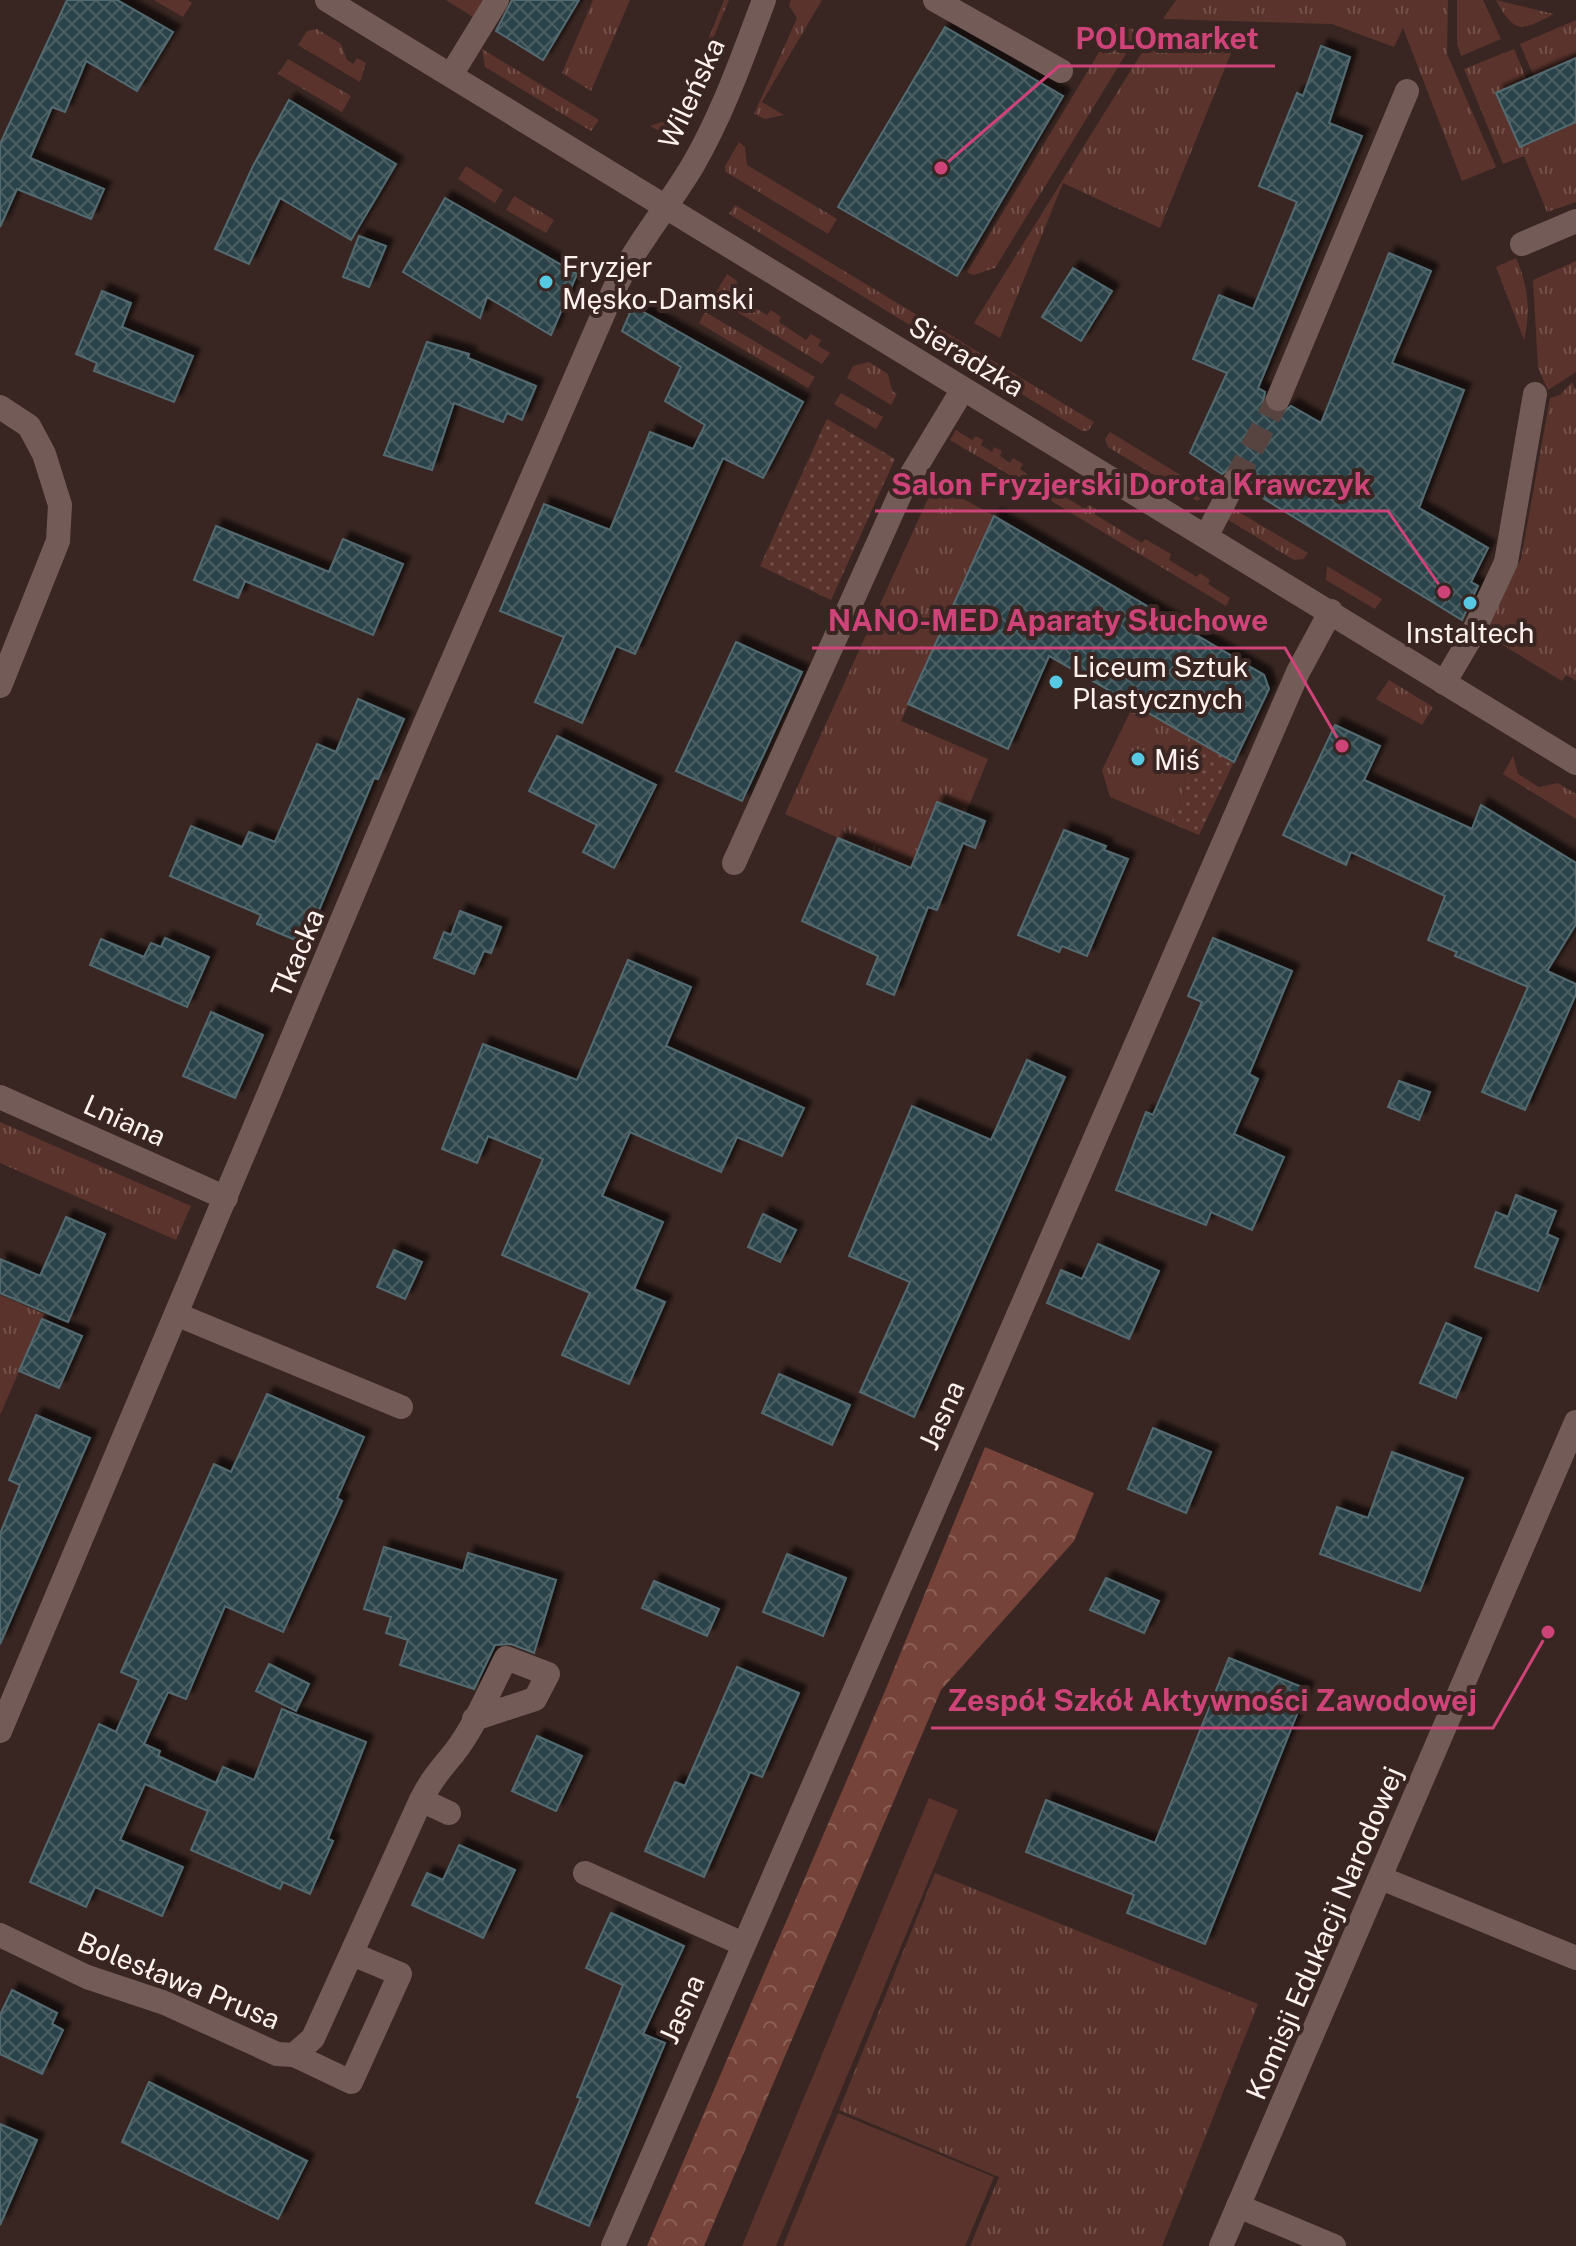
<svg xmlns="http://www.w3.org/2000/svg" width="1576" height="2246" viewBox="0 0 1576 2246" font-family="'Public Sans',sans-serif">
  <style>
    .grass { fill: url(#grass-tufts) }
    .forest { fill: url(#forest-crowns) }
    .park { fill: url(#park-dots) }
    .pitch { fill: #5a332c }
    .building { fill: url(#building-cross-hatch); stroke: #536b71; stroke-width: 2; filter: url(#shadow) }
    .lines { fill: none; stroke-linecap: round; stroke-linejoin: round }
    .minor-tunnel { stroke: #574441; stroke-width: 24; stroke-dasharray: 24 12; stroke-linecap: butt }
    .minor { stroke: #735c57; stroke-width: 24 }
    .poi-dot { fill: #57c9e2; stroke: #392622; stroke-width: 3 }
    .labels { text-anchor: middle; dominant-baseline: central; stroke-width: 8; stroke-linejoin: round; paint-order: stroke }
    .street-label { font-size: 28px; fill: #fef1ee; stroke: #392622 }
    .poi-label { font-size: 28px; fill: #fef1ee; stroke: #392622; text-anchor: start }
    .leader { fill: none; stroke: #ce4378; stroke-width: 3 }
    .callout-dot { fill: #ce4378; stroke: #392622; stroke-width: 3 }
    .callout-label { font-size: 30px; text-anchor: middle; font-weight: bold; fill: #ce4378; stroke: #392622; stroke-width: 8; stroke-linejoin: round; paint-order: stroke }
  </style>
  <defs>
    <pattern id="grass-tufts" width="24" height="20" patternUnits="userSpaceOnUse" patternTransform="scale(2)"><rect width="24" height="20" fill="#5a332c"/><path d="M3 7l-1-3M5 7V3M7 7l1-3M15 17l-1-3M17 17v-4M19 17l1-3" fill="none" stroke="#73514b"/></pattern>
    <pattern id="forest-crowns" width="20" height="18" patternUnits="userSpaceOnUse" patternTransform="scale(2)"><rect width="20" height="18" fill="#754339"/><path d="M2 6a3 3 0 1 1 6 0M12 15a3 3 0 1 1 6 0" fill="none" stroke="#8a5f56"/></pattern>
    <pattern id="park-dots" width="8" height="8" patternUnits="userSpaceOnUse" patternTransform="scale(2)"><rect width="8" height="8" fill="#5a332c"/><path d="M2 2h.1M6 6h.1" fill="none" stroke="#73514b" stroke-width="1.8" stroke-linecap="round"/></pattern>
    <pattern id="building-cross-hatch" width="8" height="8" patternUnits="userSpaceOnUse" patternTransform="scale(2)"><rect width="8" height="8" fill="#2c4349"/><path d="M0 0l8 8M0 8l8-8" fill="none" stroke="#4c5f64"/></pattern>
    <filter id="shadow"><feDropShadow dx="7" dy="-7" stdDeviation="2" flood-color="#0009"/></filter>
  </defs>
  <rect width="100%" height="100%" fill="#392622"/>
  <g class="grass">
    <polygon points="154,0 188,0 192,3 183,17"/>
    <polygon points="446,0 484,0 473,17"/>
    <polygon points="593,0 630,0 591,91 562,73"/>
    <polygon points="724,0 729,0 672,138 650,126 677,117"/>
    <polygon points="791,0 822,0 762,102 784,115 765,119 754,114 797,18 789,6"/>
    <polygon points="1176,0 1448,0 1447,54 1496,167 1462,181 1403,28 1394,47 1332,24 1163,19"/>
    <polygon points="1457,0 1483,0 1501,39 1461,56 1457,44"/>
    <path d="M 1496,0 L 1554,14 C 1521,31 1515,35 1496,0 Z"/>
    <polygon points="1576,20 1576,58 1534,77 1520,44"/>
    <polygon points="1116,24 1140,31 995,268 973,275 967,272"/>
    <polygon points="317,29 341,44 347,60 353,64 357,58 366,63 360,82 298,45 307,31"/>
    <polygon points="1154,33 1236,41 1160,228 1063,183 1000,338 974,323"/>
    <polygon points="482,49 599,120 591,131 485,67"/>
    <polygon points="1514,49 1527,80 1576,122 1576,202 1547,212 1524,156 1503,164 1464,69"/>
    <polygon points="288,59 351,96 342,112 278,74"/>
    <polygon points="739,142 745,147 747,165 837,219 828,234 726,172 725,166"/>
    <polygon points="466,166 503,190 495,203 458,179"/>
    <polygon points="514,196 554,220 546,233 506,210"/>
    <polygon points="735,205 1094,422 1088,431 1082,431 729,214"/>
    <path d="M 1516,258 C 1528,284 1531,313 1524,340 L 1496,267 Z"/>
    <polygon points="1576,261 1576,372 1548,390 1538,368 1533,280"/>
    <polygon points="727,274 736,280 742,300 767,315 771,310 781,317 779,322 806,340 811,334 821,340 818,346 830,353 822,364 713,297"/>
    <polygon points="705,312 815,377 808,388 699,323"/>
    <polygon points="869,362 888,374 892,391 897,394 891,405 847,378 853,366"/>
    <polygon points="1572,382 1576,390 1576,681 1566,675 1562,681 1483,633 1521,559 1550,398 1560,395"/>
    <polygon points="841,393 883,417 876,429 834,404"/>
    <polygon points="956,430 972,440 976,436 983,440 981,445 992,452 994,447 1002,451 1000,456 1010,463 1013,458 1023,464 1020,469 1027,474 1023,483 950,440"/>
    <polygon points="1110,432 1210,493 1197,501 1108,447 1105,439"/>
    <polygon points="1039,481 1085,509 1089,505 1096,509 1094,514 1142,543 1145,539 1171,554 1169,560 1197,577 1200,573 1210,580 1208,584 1230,598 1226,606 1033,490"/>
    <polygon points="935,483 994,516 901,721 988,759 966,813 937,803 911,870 785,814"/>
    <polygon points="1227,505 1308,553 1303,559 1294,560 1225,518"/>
    <polygon points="1327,566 1382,599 1375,609 1326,580"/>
    <polygon points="1389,680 1433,707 1422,725 1376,699"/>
    <path d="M 1134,704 L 1188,735 C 1188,768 1186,794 1171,823 L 1110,797 L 1102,770 Z"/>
    <polygon points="1513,756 1518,774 1539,787 1558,783 1576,794 1576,819 1503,774"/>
    <polygon points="0,1122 191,1206 176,1240 0,1163"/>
    <polygon points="0,1295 44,1314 0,1415"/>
    <polygon points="935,1873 1258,2004 1162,2246 970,2246 999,2177 839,2110"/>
  </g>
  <polygon class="forest" points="985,1447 1094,1493 1074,1541 941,1690 704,2246 647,2246 885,1691"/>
  <g class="park">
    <polygon points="827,419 895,459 831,600 760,566"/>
    <path d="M 1188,735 L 1234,762 L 1199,835 L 1171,823 C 1186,794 1188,768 1188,735 Z"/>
  </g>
  <g class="pitch">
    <polygon points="929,1798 958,1810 776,2246 742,2246"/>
    <polygon points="838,2113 994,2177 965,2246 783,2246"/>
  </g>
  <g class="building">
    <polygon points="67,0 117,0 173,32 137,91 86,61 65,112 52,107 30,158 104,189 91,219 17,189 0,227 0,144"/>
    <polygon points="512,0 579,0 543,60 496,31"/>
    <polygon points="945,27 1063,96 957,276 838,207"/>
    <polygon points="1321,46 1350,57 1329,123 1362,136 1258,388 1265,392 1263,402 1272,412 1281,414 1291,406 1321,423 1389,253 1431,271 1392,363 1464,390 1419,508 1488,548 1471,582 1478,586 1462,620 1248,489 1250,480 1243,468 1234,466 1222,474 1190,453 1227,373 1193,359 1219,295 1253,309 1297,202 1259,186 1297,93 1303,96"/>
    <polygon points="1576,58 1576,122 1520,147 1496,93"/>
    <polygon points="289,100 396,164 351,240 280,198 249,264 215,249 253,166"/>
    <polygon points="445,198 577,274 551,335 487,297 480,318 403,272"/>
    <polygon points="359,236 386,246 369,287 343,277"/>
    <polygon points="1073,268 1112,291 1081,341 1042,317"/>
    <polygon points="102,291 131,303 122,327 193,356 174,402 94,371 97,363 76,354"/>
    <polygon points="633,306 803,402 763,478 723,458 635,654 616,646 582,723 535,702 564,637 500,611 544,504 610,530 650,432 693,449 705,425 665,401 681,367 622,331"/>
    <polygon points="427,342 469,354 468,358 536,386 522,420 507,413 503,422 454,403 432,470 384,455"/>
    <polygon points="994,516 1264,675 1269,689 1234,762 1049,656 1008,749 908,704"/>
    <polygon points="216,526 329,572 343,539 403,564 373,635 245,581 238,598 194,580"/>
    <polygon points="736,642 802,672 742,801 676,771"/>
    <polygon points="358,699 404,719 378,779 374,778 305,944 257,924 261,915 170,876 191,826 242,847 249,832 275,842 317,744 336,752"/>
    <polygon points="1335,725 1380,746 1364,780 1472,829 1481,805 1576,863 1576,924 1547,971 1576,984 1576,994 1525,1110 1482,1092 1528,987 1455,956 1457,952 1428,940 1445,896 1351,852 1346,865 1283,835"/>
    <polygon points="557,736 656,785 614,868 583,852 597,825 529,791"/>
    <polygon points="937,802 985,821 975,848 963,843 937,910 928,907 894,995 867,984 878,956 802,921 838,838 911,868"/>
    <polygon points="1064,830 1106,846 1104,850 1128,859 1087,956 1062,946 1059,952 1018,935"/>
    <polygon points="460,911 501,927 491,953 484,951 474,974 434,958 444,932 451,935"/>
    <polygon points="165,938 209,957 187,1007 90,965 101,939 144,957 151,943 161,947"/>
    <polygon points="1213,938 1292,971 1249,1074 1258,1079 1234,1134 1284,1157 1252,1230 1211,1212 1206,1225 1116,1190 1146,1112 1153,1115 1202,1002 1188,996"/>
    <polygon points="628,960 691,987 666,1046 804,1108 782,1156 737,1137 721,1172 630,1132 602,1196 663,1222 634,1289 665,1302 629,1384 562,1355 590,1293 502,1255 543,1159 488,1136 477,1163 442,1149 483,1044 577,1080"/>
    <polygon points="211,1012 263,1035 235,1098 183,1076"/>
    <polygon points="1027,1060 1065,1077 914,1417 860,1392 910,1282 849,1256 912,1106 991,1140"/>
    <polygon points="1399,1081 1430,1092 1419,1120 1388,1107"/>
    <polygon points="1516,1195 1556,1211 1547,1234 1558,1239 1538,1291 1475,1267 1496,1212 1508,1217"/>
    <polygon points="763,1214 796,1230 780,1262 748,1247"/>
    <polygon points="66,1217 105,1234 68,1322 0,1293 0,1259 40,1276"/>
    <polygon points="1098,1244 1159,1271 1129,1339 1047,1303 1061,1270 1082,1279"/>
    <polygon points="394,1250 422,1262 405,1299 377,1287"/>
    <polygon points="42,1319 82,1336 59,1388 19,1371"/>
    <polygon points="1446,1323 1481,1338 1456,1398 1420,1383"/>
    <polygon points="779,1374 850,1405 832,1445 762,1413"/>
    <polygon points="267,1394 364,1437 337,1498 342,1501 283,1632 225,1606 186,1699 168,1692 144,1744 160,1751 158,1756 216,1783 223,1767 254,1780 282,1709 366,1742 328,1839 333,1841 310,1894 283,1882 280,1889 191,1850 208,1811 145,1784 120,1840 183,1867 162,1916 95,1887 86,1907 30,1882 99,1724 116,1732 139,1680 121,1672 214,1464 231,1472"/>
    <polygon points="36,1415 90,1438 0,1644 0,1534 20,1485 9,1480"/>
    <polygon points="1153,1428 1211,1452 1186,1513 1128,1489"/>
    <polygon points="1392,1452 1463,1478 1420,1591 1320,1554 1337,1507 1368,1518"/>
    <polygon points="384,1547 463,1571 468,1553 556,1580 534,1653 511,1644 495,1645 474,1689 400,1665 408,1640 386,1633 391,1617 364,1609"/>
    <polygon points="787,1554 846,1578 823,1636 763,1612"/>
    <polygon points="1106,1578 1159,1601 1144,1633 1090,1610"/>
    <polygon points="654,1581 719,1609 707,1636 642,1608"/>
    <polygon points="1229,1658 1307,1689 1205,1944 1127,1913 1134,1895 1026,1852 1046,1800 1155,1843"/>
    <polygon points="269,1664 309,1684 296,1711 256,1691"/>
    <polygon points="737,1667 799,1693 762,1777 750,1772 704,1877 645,1851 675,1782 685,1786"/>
    <polygon points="537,1736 582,1756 556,1811 512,1791"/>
    <polygon points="459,1845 515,1870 483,1938 412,1905 427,1873 443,1880"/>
    <polygon points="611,1913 684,1946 643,2034 665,2043 589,2226 536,2203 581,2098 577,2097 623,1985 586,1968"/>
    <polygon points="12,1990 57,2013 52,2024 63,2030 42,2074 0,2054 0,2015"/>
    <polygon points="149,2082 307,2161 278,2219 122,2142"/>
    <polygon points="0,2124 37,2140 0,2225"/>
  </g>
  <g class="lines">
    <polyline class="minor-tunnel" points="1235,481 1278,399"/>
    <g class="minor">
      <polyline points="327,0 1576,763"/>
      <polyline points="935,0 1061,71"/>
      <polyline points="451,75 497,0"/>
      <polyline points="1522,244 1576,221"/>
      <polyline points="1278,399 1407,91"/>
      <polyline points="0,407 29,426 44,454 60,505 58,541 0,686"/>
      <polyline points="1207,535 1235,481"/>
      <polyline points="1444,683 1470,639 1506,562 1535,394"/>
      <polyline points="734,863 902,490 963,389"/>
      <polyline points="0,1097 226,1198"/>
      <polyline points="178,1315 401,1407"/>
      <path d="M 0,1731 L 418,740 L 611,296 C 633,248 666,210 693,165 C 723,113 743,56 764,0"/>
      <polyline points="421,1800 449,1813"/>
      <polyline points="585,1873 743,1944"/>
      <polyline points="1381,1878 1576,1958"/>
      <path d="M 0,1935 L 87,1977 L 165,2003 L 277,2054 L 294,2055 L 313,2038 L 421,1800 C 431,1780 440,1770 454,1753 C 475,1726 490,1689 506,1658 L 548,1674 L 535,1699 L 474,1719"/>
      <polyline points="294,2055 351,2082 400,1974 352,1954"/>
      <polyline points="1238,2206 1334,2246"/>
      <polyline points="613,2246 1298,672 1331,611"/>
      <polyline points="1221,2246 1576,1422"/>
    </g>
  </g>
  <g class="poi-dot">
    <circle cx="546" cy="282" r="8"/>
    <circle cx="1470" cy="603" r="8"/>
    <circle cx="1056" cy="682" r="8"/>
    <circle cx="1138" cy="759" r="8"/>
  </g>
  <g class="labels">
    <g class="street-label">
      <text transform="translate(691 93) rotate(-65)">Wileńska</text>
      <text transform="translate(967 356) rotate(31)">Sieradzka</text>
      <text transform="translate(297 953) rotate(-67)">Tkacka</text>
      <text transform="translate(125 1120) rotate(24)">Lniana</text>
      <text transform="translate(941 1415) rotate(-66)">Jasna</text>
      <text transform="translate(1324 1933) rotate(-67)">Komisji Edukacji Narodowej</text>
      <text transform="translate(179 1980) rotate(22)">Bolesława Prusa</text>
      <text transform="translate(681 2009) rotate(-66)">Jasna</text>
    </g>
    <g class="poi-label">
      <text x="562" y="266">Fryzjer<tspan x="562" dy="32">Męsko-Damski</tspan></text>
      <text x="1470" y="632" text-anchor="middle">Instaltech</text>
      <text x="1072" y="666">Liceum Sztuk<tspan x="1072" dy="32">Plastycznych</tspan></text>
      <text x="1154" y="759">Miś</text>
    </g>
  </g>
  <path class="leader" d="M941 168L1059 66H1275M1444 592L1388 511H875M1342 746L1285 648H812M1548 1632L1493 1728H931"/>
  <g class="callout-dot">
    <circle cx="941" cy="168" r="8"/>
    <circle cx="1444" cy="592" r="8"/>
    <circle cx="1342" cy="746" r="8"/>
    <circle cx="1548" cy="1632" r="8"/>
  </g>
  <g class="callout-label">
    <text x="1167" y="49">POLOmarket</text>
    <text x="1131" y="495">Salon Fryzjerski Dorota Krawczyk</text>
    <text x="1048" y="631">NANO-MED Aparaty Słuchowe</text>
    <text x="1212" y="1711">Zespół Szkół Aktywności Zawodowej</text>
  </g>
</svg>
